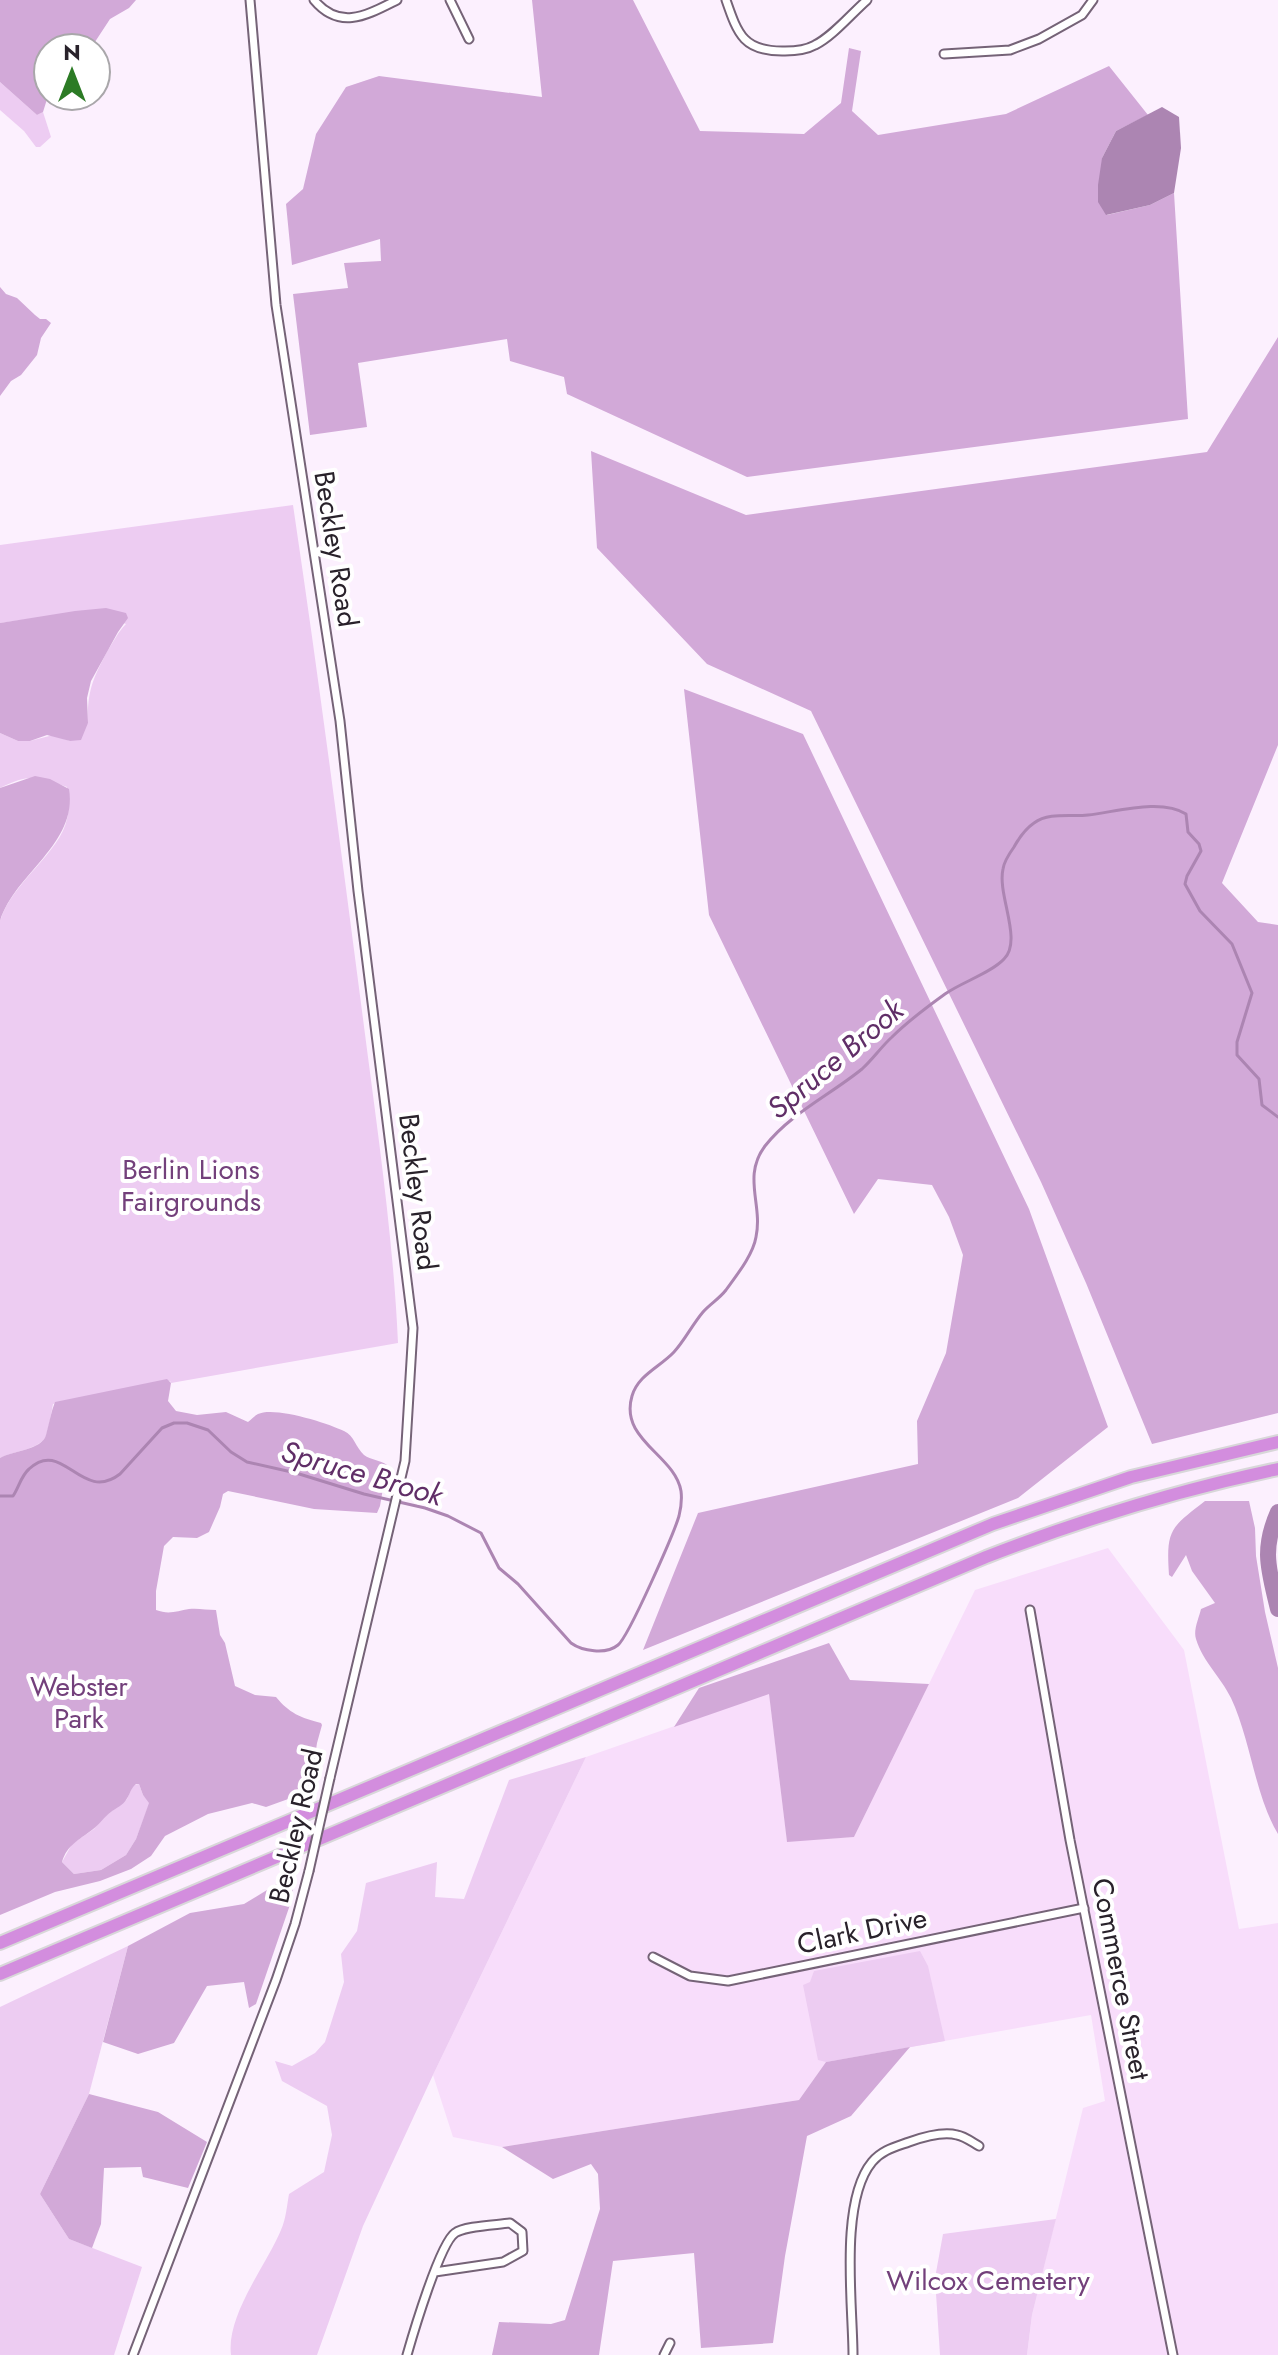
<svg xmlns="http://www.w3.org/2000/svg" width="1278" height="2355" viewBox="0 0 1278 2355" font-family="Jost,sans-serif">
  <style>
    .built { fill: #f8ddfb }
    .green { fill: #edccf2 }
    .forest { fill: #d2a9d8; fill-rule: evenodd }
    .water { fill: #ac85b2 }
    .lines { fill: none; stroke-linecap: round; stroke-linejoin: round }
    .stream { stroke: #ac85b2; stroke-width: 3 }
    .river { stroke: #ac85b2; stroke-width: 16 }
    .minor-casing { stroke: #756377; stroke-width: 11 }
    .motorway-casing { stroke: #d8d7d9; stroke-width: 16 }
    .minor { stroke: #fff; stroke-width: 7 }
    .motorway { stroke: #d38dde; stroke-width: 12 }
    .minor-bridge-casing { stroke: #756377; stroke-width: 11; stroke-linecap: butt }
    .minor-bridge { stroke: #fff; stroke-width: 7 }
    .labels { text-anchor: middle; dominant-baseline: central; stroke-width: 8; stroke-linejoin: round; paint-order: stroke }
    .street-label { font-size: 28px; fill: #29222b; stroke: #fff }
    .park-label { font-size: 28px; fill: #73407b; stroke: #fff }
    .water-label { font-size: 30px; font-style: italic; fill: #602e67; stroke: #fff }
  </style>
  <rect width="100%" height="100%" fill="#fcf0fe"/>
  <polygon class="built" points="1108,1548 1184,1650 1239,1929 1278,1923 1278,2355 1027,2355 1032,2315 1083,2108 1105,2101 1091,2015 826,2062 799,2100 502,2147 453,2137 433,2075 586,1757 769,1693 787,1841 854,1837 975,1590"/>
  <g class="green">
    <polygon points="0,82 37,115 43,112 51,137 40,147 36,147 24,131 0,110"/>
    <path d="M 293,505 C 318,673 340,842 362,1011 C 376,1121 393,1232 398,1343 L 171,1383 L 170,1381 L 53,1404 C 51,1415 49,1426 46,1436 C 41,1449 11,1452 0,1458 L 0,921 C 12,882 60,853 67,819 C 70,809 67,797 67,787 C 38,777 30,773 0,788 L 0,733 L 18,741 L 30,741 L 53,735 L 70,741 L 88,723 C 87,691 93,678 108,650 C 114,641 118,632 126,624 L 88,611 L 0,623 L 0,545 Z"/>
    <path d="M 586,1757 L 433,2075 L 363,2226 L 317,2355 L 231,2355 C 226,2315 266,2266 281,2230 C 286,2219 287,2205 289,2194 L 324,2172 L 332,2135 L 327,2106 L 282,2081 L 275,2061 L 292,2066 L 315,2053 L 325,2042 L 344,1982 L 341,1954 L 357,1931 L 366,1883 L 437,1862 L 435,1897 L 464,1899 L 509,1780 Z"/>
    <polygon points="139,1784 143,1795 150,1802 136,1839 126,1855 101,1870 74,1874 62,1862 72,1844 94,1829 102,1819 127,1799 133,1785"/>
    <polygon points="128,1946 89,2094 40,2194 69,2239 142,2267 114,2355 0,2355 0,2007"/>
    <polygon points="920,1951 928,1966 945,2041 826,2062 818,2060 803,1985 810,1982 814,1971"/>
    <polygon points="1056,2219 1032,2315 1027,2355 940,2355 935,2278 943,2234"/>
  </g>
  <g class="forest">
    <polygon points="0,0 136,0 129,8 110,19 91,48 48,48 48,96 43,112 37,115 0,82"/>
    <polygon points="532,0 633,0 700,131 804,134 841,103 849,48 861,51 852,111 878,135 1006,114 1109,66 1148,115 1116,131 1102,158 1107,215 1150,205 1174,193 1188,419 747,477 567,394 564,377 510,361 507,339 358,363 367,427 310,435 293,294 348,288 344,263 381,261 380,239 292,265 286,204 303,189 316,134 346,87 379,76 542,97"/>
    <polygon points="0,287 6,294 17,298 35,315 40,319 46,319 51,323 41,338 37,355 21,375 11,381 0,396"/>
    <polygon points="1278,337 1278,745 1222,883 1258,922 1278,925 1278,1413 1152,1444 1086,1283 1041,1182 811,711 707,664 597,548 591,451 746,515 1207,452"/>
    <polygon points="106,608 126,613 128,618 118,632 91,681 87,698 88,723 81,740 70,741 47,735 30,741 18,741 0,733 0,623 75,611"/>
    <polygon points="684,689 803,734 1029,1209 1108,1427 1018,1498 643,1650 698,1513 918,1464 917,1421 946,1353 963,1255 949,1217 932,1185 878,1179 854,1214 709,915"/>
    <path d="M 35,776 L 50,779 L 69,789 C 78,844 15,873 0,921 L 0,788 Z"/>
    <path d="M 167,1379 L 171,1383 L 168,1401 L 176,1411 L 197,1415 L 226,1412 L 248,1422 C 251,1420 254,1416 258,1414 C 274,1406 328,1423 344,1431 C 354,1435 356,1448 364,1455 C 371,1460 380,1460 387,1465 L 380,1506 L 377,1513 L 314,1509 L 228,1491 L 223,1494 L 220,1507 L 209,1532 L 197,1538 L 173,1537 L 164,1546 L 156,1591 L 156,1610 C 169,1615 177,1611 189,1609 C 198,1608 207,1610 216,1610 L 220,1635 L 225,1643 L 235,1686 L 255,1695 L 276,1697 C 289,1713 301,1718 321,1723 L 322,1725 L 317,1743 L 311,1784 L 291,1798 L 266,1807 L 252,1803 L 208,1814 L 165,1836 L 151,1856 L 131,1869 L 100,1881 L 55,1892 L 0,1915 L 0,1458 C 12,1451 42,1450 46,1435 C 49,1424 51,1412 55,1402 ZM 136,1784 L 139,1784 L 143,1795 L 149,1803 L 136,1839 L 126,1855 L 101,1870 L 74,1874 L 62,1862 C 67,1845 79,1840 92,1830 C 99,1825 104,1817 111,1812 C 116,1808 123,1805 126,1800 C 131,1793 130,1789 136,1784 Z"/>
    <path d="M 1205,1501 L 1249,1501 L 1255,1528 L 1256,1556 L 1265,1612 L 1278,1668 L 1278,1834 C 1255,1796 1251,1741 1231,1698 C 1221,1677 1203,1662 1196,1639 C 1193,1630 1199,1618 1201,1609 L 1215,1603 L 1192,1571 L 1186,1555 L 1172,1577 L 1169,1575 C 1166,1530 1170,1528 1205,1501 Z"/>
    <polygon points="829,1643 850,1680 929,1684 854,1837 787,1842 769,1694 674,1727 699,1688"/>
    <polygon points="293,1874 293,1896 256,2004 249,2008 244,1982 207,1986 174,2043 138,2054 103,2042 128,1946 190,1913 244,1904"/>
    <polygon points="910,2047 851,2116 807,2136 785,2256 773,2343 701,2348 694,2253 613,2261 599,2355 492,2355 499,2322 551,2324 565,2320 600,2209 598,2174 591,2164 553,2179 502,2147 799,2100 826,2062"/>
    <polygon points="89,2094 158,2112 207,2142 188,2188 143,2177 141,2167 104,2168 101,2224 92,2248 69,2239 40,2194"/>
  </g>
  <polygon class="water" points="1162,107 1179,117 1181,148 1174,193 1150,205 1106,215 1098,202 1098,185 1102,158 1116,131"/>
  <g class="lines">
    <path class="stream" d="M 0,1496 L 13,1496 C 19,1487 21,1476 29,1469 C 63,1437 81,1504 120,1474 L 162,1428 L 174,1423 L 187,1423 L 208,1430 L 231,1452 L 247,1462 L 296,1473 L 364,1494 L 425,1508 L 448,1516 L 481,1533 L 499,1568 L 518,1584 L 571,1643 C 582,1651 606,1655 618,1645 C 629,1636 674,1533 679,1516 C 681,1508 682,1499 681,1491 C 675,1455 619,1440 632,1396 C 638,1375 660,1367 674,1352 C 685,1340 692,1325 703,1312 C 710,1304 719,1299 726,1290 C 736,1276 753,1255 756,1237 C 763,1204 742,1177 765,1146 C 791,1113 830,1095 862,1069 C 873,1059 881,1047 892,1037 C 908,1021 927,1007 945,994 C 962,982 991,973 1004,959 C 1023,940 997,895 1003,869 C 1004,861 1009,854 1014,847 C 1019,838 1025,829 1034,823 C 1049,812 1071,817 1088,815 C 1116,812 1161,798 1186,814 L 1188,832 L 1199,844 L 1201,851 L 1187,876 L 1185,884 L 1200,911 L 1232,944 L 1252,993 L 1237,1042 L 1237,1055 L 1259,1079 L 1262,1105 L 1278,1117"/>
    <path class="river" d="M 1278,1512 C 1261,1550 1269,1571 1278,1609"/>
    <defs>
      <g id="minor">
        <polyline points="250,0 276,305 340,721 358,891 413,1328 405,1461 330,1778"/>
        <path d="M 314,0 C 340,31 367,15 397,0"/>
        <polyline points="450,0 469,39"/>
        <path d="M 726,0 C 738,35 744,52 785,51 C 795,51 806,50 815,45 C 833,36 851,14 867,0"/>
        <polyline points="944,54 1010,50 1039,39 1082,15 1093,0"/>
        <polyline points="1030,1610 1070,1840 1173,2355"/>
        <polyline points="653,1957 690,1976 728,1981 1084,1908"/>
        <polyline points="133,2355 276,1980 295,1924 309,1871"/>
        <path d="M 407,2355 C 413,2334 440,2243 455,2233 C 464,2226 496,2225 510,2223 L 522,2232 L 523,2251 L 503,2262 L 435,2272"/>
        <polyline points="664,2355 670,2343"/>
        <path d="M 853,2355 C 853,2306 839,2202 872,2162 C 882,2150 895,2147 909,2142 C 923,2137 942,2131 957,2135 C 964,2136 972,2142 979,2146"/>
      </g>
      <g id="motorway">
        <polyline points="0,1943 993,1524 1131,1477 1278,1442"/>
        <path d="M 0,1974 L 986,1557 C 1081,1520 1178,1490 1278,1469"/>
      </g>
    </defs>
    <use href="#minor" class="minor-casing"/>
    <use href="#motorway" class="motorway-casing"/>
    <use href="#minor" class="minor"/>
    <use href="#motorway" class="motorway"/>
    <defs>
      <polyline id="minor-bridge" points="309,1871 330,1778"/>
    </defs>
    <use href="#minor-bridge" class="minor-bridge-casing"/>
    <use href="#minor-bridge" class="minor-bridge"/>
  </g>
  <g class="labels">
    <g class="street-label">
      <text transform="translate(336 549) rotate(81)">Beckley Road</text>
      <text transform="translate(418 1192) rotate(83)">Beckley Road</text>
      <text transform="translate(296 1826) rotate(-77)">Beckley Road</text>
      <text transform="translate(862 1931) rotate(-12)">Clark Drive</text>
      <text transform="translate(1121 1979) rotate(79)">Commerce Street</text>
    </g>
    <g class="park-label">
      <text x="191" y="1169">Berlin Lions<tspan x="191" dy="32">Fairgrounds</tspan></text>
      <text x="79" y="1686">Webster<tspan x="79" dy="32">Park</tspan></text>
      <text x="988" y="2280">Wilcox Cemetery</text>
    </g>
    <g class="water-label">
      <text transform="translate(835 1059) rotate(-40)">Spruce Brook</text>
      <text transform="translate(362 1473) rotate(16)">Spruce Brook</text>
    </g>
  </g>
  <g transform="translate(72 72)"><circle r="38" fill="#ffffff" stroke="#a9a7aa" stroke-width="2"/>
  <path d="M0-6L14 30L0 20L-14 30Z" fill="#2c7b25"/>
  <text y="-12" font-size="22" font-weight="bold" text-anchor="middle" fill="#29222b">N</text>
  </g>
</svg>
